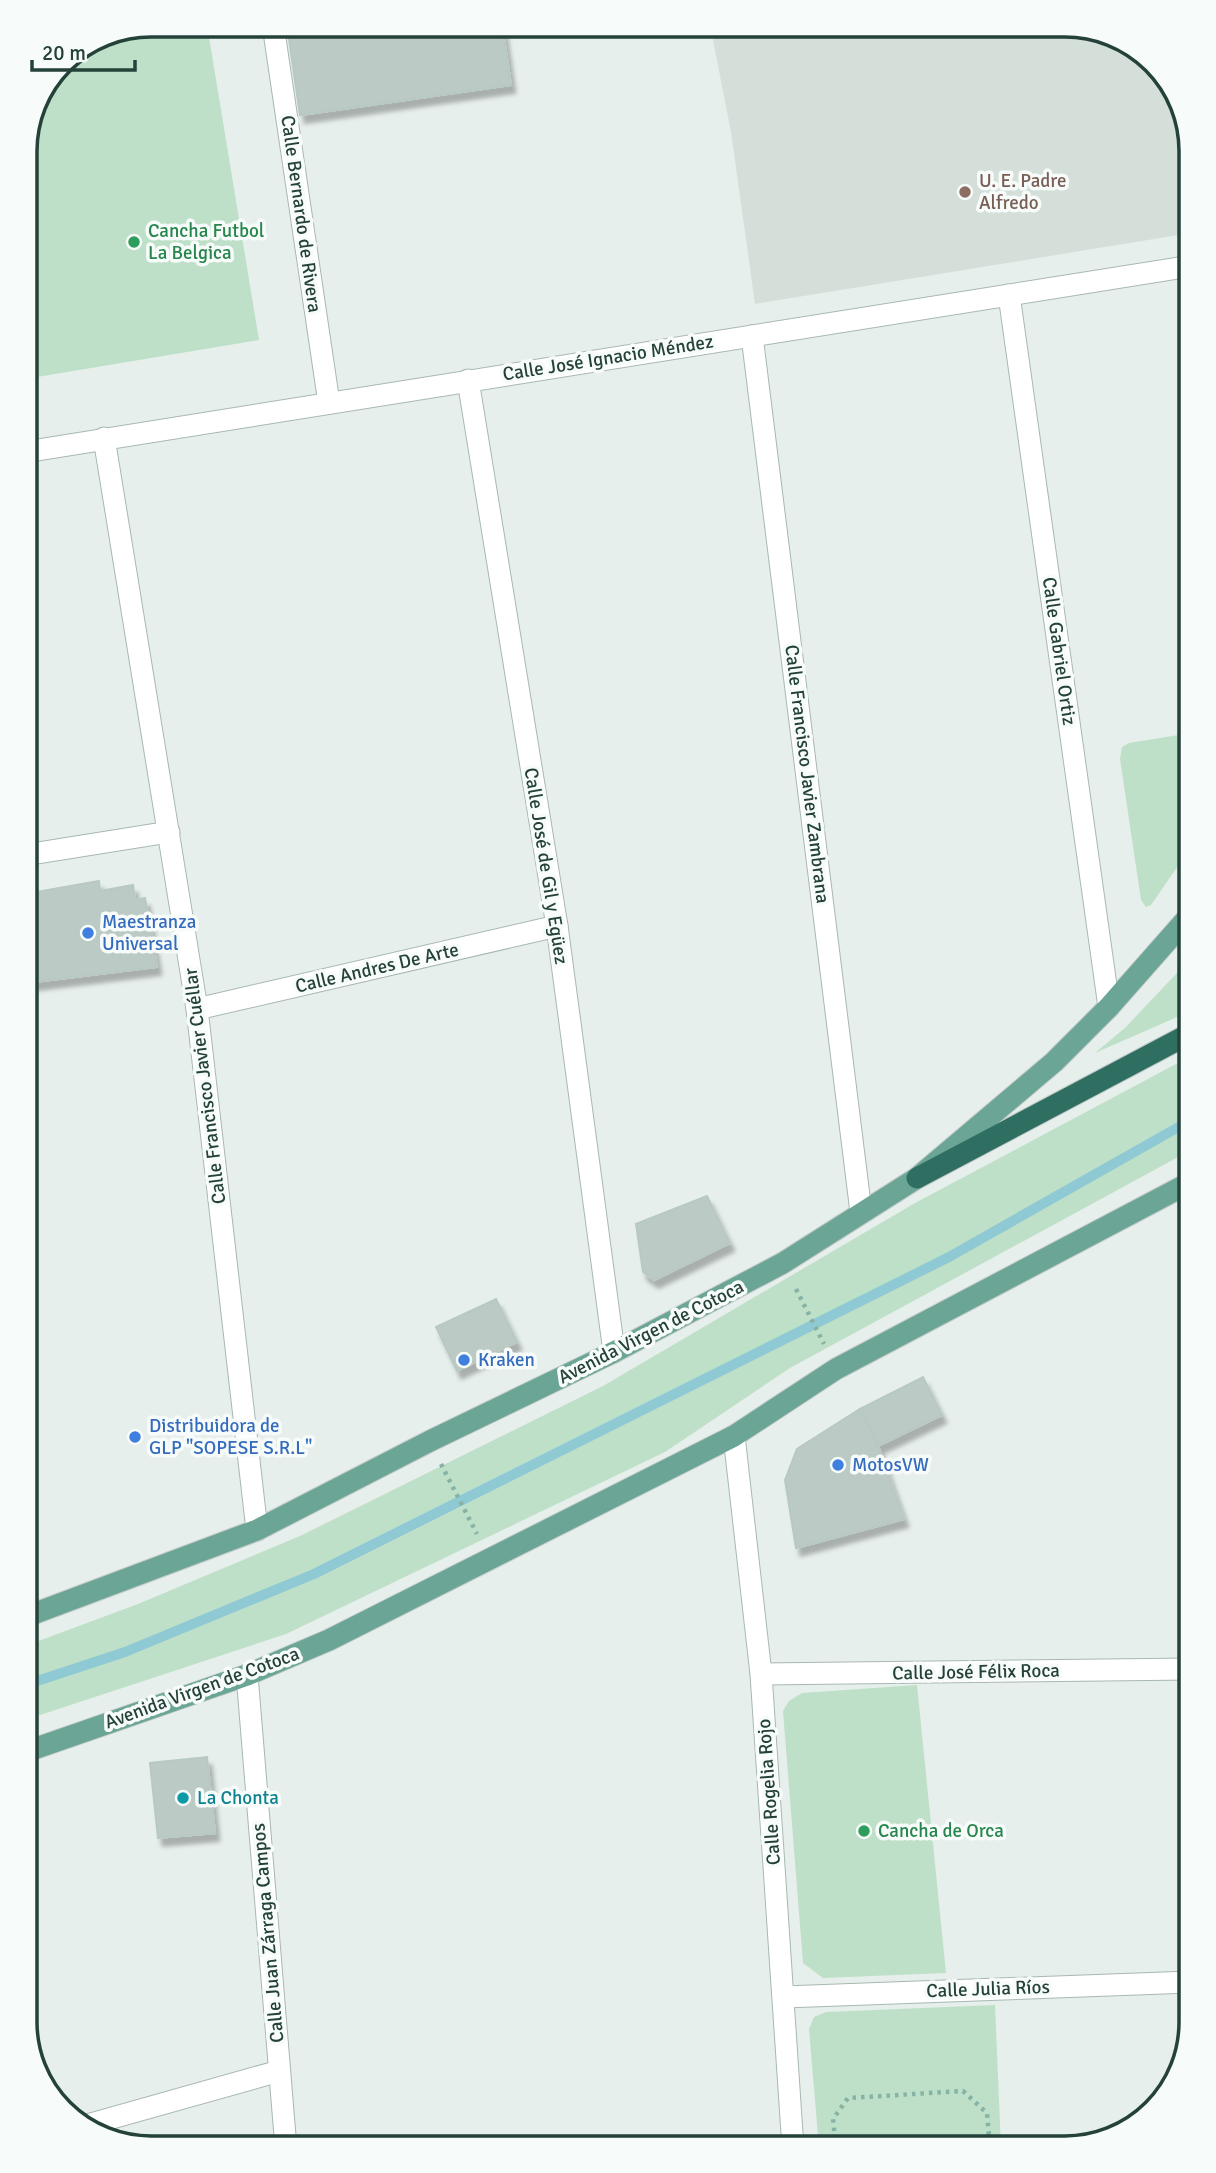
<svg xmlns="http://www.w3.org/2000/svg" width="1216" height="2173" viewBox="0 0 1216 2173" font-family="Signika,sans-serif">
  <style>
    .built { fill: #d4dfda }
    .green { fill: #bfe0c8 }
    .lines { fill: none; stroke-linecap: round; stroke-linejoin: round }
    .stream { stroke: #8ec9d4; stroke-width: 10 }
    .building { fill: #bbcac4; stroke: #b8c9c2; stroke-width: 2; filter: url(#shadow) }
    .minor-casing { stroke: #a8b8b2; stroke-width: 23 }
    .major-casing { stroke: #c2cac8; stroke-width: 23 }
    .highway-casing { stroke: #c2cac8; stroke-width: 23 }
    .path { stroke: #86b3a5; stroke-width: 4.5; stroke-dasharray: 3.5 5; stroke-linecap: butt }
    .minor { stroke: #fff; stroke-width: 21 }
    .major { stroke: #6aa596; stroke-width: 21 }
    .highway { stroke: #2f6f62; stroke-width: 21 }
    .education-dot { fill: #8d6e63; stroke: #f7fbf9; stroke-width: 2.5 }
    .leisure-dot { fill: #2e9e5b; stroke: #f7fbf9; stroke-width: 2.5 }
    .shop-dot { fill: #3f7fe0; stroke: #f7fbf9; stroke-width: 2.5 }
    .culture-dot { fill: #0f9aa8; stroke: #f7fbf9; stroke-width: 2.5 }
    .labels { text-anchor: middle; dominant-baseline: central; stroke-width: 7; stroke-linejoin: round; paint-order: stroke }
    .education-label { font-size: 19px; fill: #785e54; stroke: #f7fbf9; text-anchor: start }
    .street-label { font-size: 19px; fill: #24423a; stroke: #f7fbf9 }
    .leisure-label { font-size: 19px; fill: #27864d; stroke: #f7fbf9; text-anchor: start }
    .shop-label { font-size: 19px; fill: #366cbe; stroke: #f7fbf9; text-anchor: start }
    .culture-label { font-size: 19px; fill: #0d838f; stroke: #f7fbf9; text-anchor: start }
    .rim { fill: none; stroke: #24423a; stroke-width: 3.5 }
  </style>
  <defs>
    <filter id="shadow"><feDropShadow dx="4.5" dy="8" stdDeviation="2" flood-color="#0004"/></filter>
  </defs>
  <rect width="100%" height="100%" fill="#e6efeb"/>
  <polygon class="built" points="710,25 1074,25 1136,46 1179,95 1191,151 1191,233 755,304 731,132"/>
  <g class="green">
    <polygon points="207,25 259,340 25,379 25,143 62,61 87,44"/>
    <polygon points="1191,733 1191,847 1151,905 1146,907 1141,900 1120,759 1122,747 1129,743"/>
    <polygon points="1191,958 1191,1011 1095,1053 1126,1027"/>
    <polygon points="1191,1056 1191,1150 790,1368 665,1452 286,1634 25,1720 25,1646 138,1604 300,1536 603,1386 915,1203"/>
    <polygon points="917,1685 946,1973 823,1978 803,1963 783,1711 789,1701 802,1693"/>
    <polygon points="995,2005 1001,2148 819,2148 809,2029 814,2017 826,2012"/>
  </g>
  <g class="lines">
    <polyline class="stream" points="25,1685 125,1652 314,1574 949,1257 1191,1120"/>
  </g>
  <g class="building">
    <polygon points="287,25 502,25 511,85 300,115"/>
    <polygon points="99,881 100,891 133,885 135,900 145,898 157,967 25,983 25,894"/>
    <polygon points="707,1196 730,1243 654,1280 643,1272 636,1224"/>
    <polygon points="496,1299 517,1342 457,1371 436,1327"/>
    <polygon points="923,1377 942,1415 878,1446 860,1409"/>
    <polygon points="860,1409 878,1446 904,1519 796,1548 785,1480 797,1449"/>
    <polygon points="207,1757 215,1833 158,1838 150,1763"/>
  </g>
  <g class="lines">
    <defs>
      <g id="minor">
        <polyline points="273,25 329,403"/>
        <polyline points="1009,295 1109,1007"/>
        <polyline points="752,336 861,1212"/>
        <polyline points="468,380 557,926 614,1352"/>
        <polyline points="104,438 197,1009 257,1530"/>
        <polyline points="25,452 1191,266"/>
        <polyline points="25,855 169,832"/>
        <polyline points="197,1009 557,926"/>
        <polyline points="734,1436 761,1674 793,2148"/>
        <polyline points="761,1674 1191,1669"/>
        <polyline points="247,1675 286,2148"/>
        <polyline points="784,1997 1191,1982"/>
        <polyline points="80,2127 279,2071"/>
      </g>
      <g id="major">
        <polyline points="25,1617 257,1530 430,1441 614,1352 783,1263 917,1178 1054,1062 1109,1007 1191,914"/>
        <polyline points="25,1752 247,1675 329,1640 734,1436 836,1369 1191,1182"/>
      </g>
      <polyline id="highway" points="917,1178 1191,1033"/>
    </defs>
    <use href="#minor" class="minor-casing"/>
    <use href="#major" class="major-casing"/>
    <use href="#highway" class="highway-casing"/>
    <g class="path">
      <polyline points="796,1289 824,1344"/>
      <polyline points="441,1464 477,1534"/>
      <polyline points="836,2148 833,2119 848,2098 963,2091 987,2113 990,2148"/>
    </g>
    <use href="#minor" class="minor"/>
    <use href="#major" class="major"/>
    <use href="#highway" class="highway"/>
  </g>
  <circle class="education-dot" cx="965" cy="192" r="7"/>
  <g class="leisure-dot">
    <circle cx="134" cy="242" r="7"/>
    <circle cx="864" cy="1831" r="7"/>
  </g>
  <g class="shop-dot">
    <circle cx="88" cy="933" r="7"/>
    <circle cx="464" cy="1360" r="7"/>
    <circle cx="135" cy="1437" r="7"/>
    <circle cx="838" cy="1465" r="7"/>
  </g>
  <circle class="culture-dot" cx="183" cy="1798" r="7"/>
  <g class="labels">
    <g class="education-label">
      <text x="979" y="181">U. E. Padre<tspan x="979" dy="22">Alfredo</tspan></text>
    </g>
    <g class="street-label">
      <text transform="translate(301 214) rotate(82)">Calle Bernardo de Rivera</text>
      <text transform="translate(608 358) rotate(-9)">Calle José Ignacio Méndez</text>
      <text transform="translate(1059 651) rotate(82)">Calle Gabriel Ortiz</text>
      <text transform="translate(807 774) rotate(83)">Calle Francisco Javier Zambrana</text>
      <text transform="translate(546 866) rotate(81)">Calle José de Gil y Egüez</text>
      <text transform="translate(377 968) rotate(-13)">Calle Andres De Arte</text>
      <text transform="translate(205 1086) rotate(-97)">Calle Francisco Javier Cuéllar</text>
      <text transform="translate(651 1332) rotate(-27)">Avenida Virgen de Cotoca</text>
      <text transform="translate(976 1672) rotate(-1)">Calle José Félix Roca</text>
      <text transform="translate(202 1688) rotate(-20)">Avenida Virgen de Cotoca</text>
      <text transform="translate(769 1792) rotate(-94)">Calle Rogelia Rojo</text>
      <text transform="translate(268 1933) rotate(-95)">Calle Juan Zárraga Campos</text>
      <text transform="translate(988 1989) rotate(-2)">Calle Julia Ríos</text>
    </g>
    <g class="leisure-label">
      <text x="148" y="231">Cancha Futbol<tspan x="148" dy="22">La Belgica</tspan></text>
      <text x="878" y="1831">Cancha de Orca</text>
    </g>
    <g class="shop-label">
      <text x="102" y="922">Maestranza<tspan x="102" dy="22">Universal</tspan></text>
      <text x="478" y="1360">Kraken</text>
      <text x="149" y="1426">Distribuidora de<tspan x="149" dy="22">GLP "SOPESE S.R.L"</tspan></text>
      <text x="852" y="1465">MotosVW</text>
    </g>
    <g class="culture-label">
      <text x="197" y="1798">La Chonta</text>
    </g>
  </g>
  <path d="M0 0H1216V2173H0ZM151 37H1065A114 114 0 0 1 1179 151V2022A114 114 0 0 1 1065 2136H151A114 114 0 0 1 37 2022V151A114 114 0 0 1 151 37Z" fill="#f7fbf9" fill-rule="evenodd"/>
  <path class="rim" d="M151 37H1065A114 114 0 0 1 1179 151V2022A114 114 0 0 1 1065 2136H151A114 114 0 0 1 37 2022V151A114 114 0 0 1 151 37Z"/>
  <path d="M32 60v10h103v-10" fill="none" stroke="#24423a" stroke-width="3.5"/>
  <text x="42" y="60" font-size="21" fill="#24423a" stroke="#f7fbf9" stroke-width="5" paint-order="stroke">20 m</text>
</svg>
